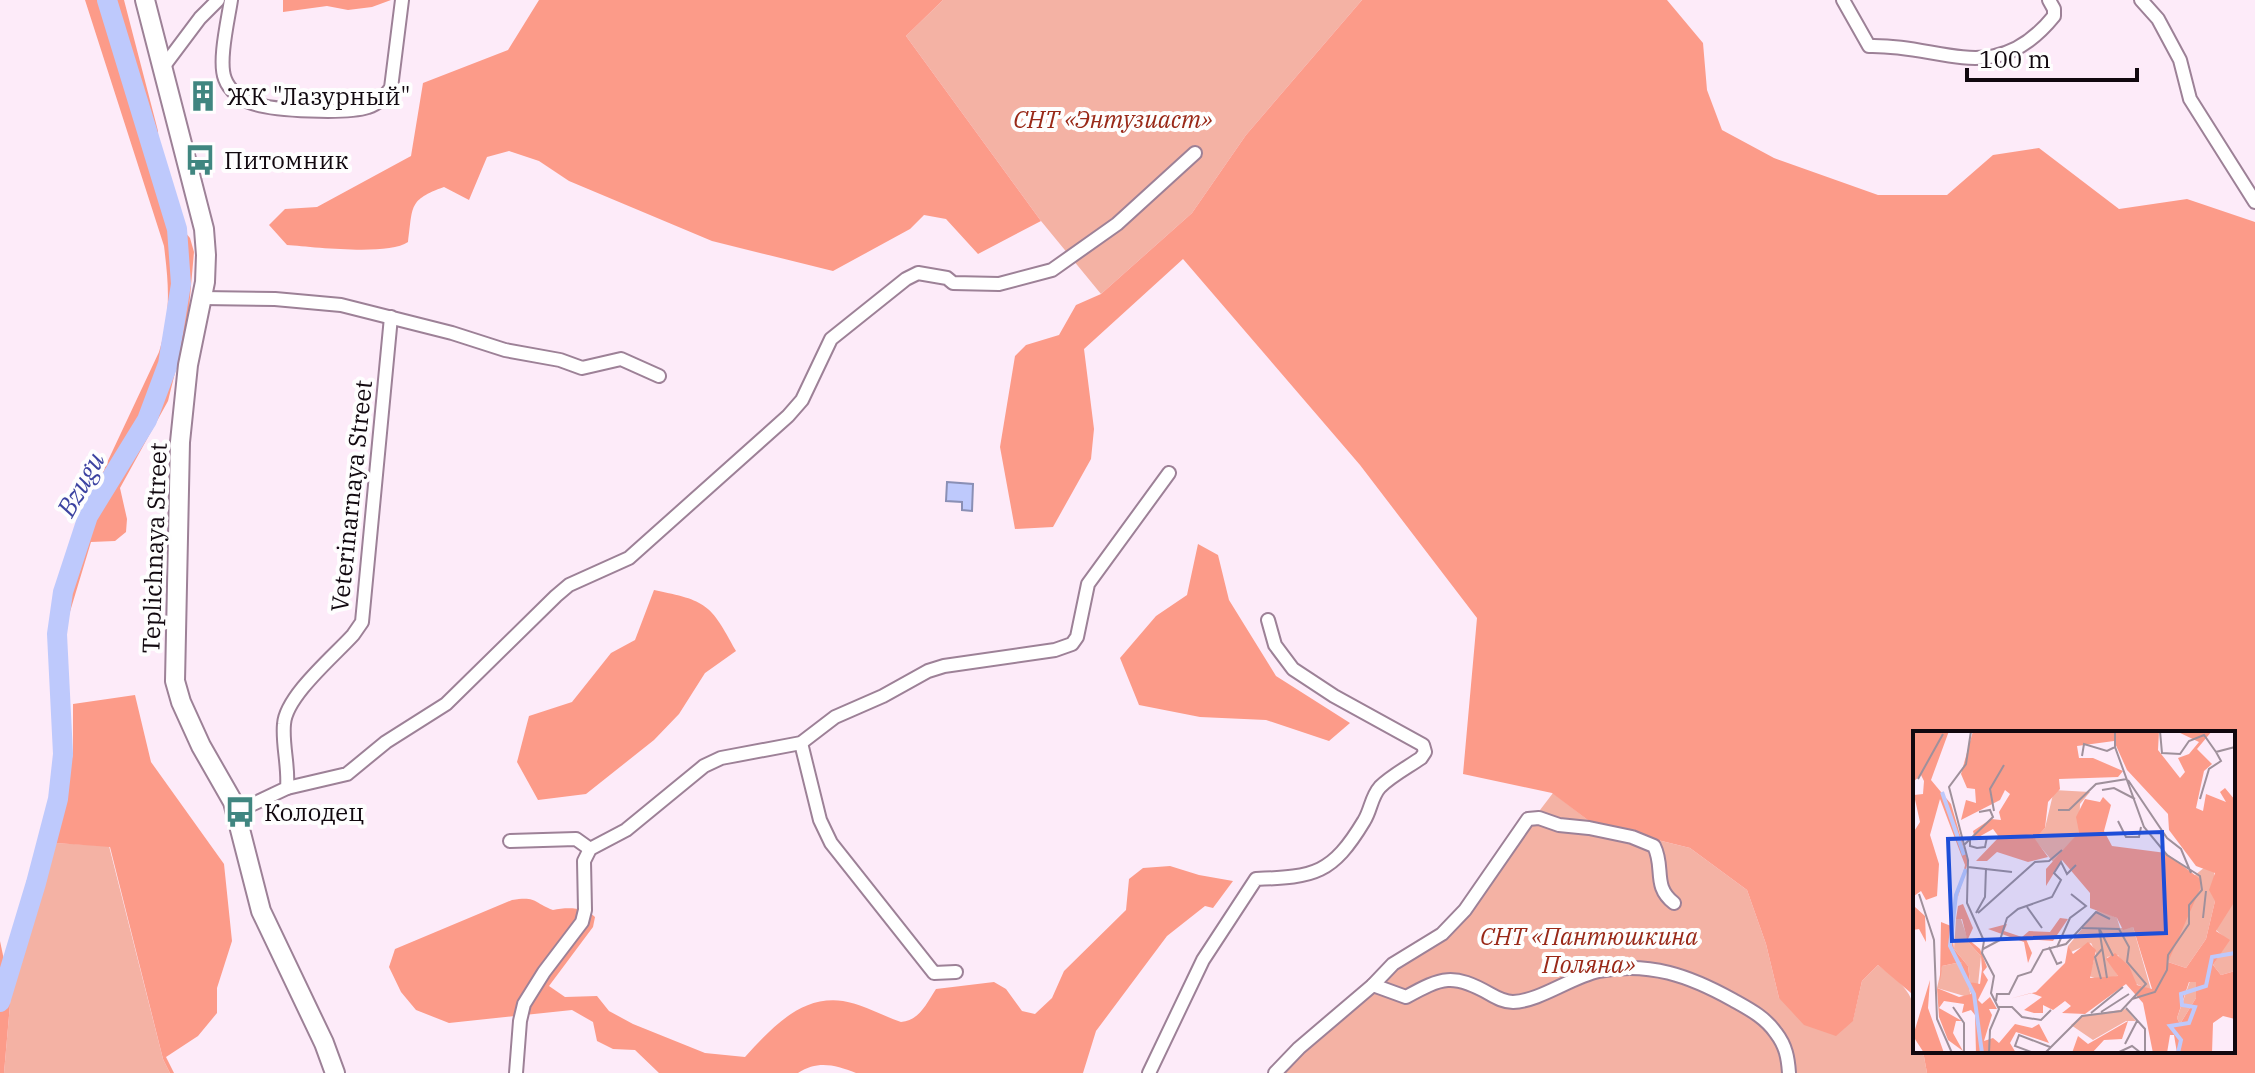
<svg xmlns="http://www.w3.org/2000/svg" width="2255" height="1073" viewBox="0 0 2255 1073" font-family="'IBM Plex Serif',serif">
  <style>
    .green { fill: #f4b2a4 }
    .forest { fill: #fc9b89 }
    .water { fill: #bec9fc; stroke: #8a8fb5; stroke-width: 2 }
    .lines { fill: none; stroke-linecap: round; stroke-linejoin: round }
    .river { stroke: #bec9fc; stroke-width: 20 }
    .street-casing { stroke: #9d8197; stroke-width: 16 }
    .secondary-casing { stroke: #9d8197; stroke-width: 22 }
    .street { stroke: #fff; stroke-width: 12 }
    .secondary { stroke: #fff; stroke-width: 18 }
    .labels { text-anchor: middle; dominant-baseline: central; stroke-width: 8; stroke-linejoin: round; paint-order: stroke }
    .poi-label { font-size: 24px; fill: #11080f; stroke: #fefefe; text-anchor: start }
    .park-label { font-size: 24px; font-style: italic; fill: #992918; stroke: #fefefe }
    .street-label { font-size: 24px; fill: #11080f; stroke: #fefefe }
    .water-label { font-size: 26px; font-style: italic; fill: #3c43a1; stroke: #fefefe }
    .inset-river { fill: none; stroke: #bec9fc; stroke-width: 4 }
    .inset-road { fill: none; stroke: #9f909b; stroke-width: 2 }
    .view { fill: #1d4ed8; fill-opacity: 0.15; stroke: #1d4ed8; stroke-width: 4 }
    .inset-edge { fill: none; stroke: #11080f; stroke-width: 4 }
  </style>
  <rect width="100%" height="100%" fill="#fdebf9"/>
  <g class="green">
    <polygon points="943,0 1362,0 1246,135 1192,213 1101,294 1041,221 906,36"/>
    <path d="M 1553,793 L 1593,824 L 1690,848 L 1747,890 L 1766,944 L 1779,998 L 1853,1020 L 1862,981 L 1878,965 C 1919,995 1915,1002 1915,1051 L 1923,1051 L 1927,1073 L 1274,1073 L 1390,964 L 1444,936 Z"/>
    <polygon points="56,843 109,846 163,1059 170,1073 4,1073 11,993"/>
  </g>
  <g class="forest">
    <path d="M 85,0 L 124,0 L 158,131 L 159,174 L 178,224 L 190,238 L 194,252 L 188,320 L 168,401 L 120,488 L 127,519 L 126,532 L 115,541 L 91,542 L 69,615 L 65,644 L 74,533 L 159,352 C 171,313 169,287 164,246 Z"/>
    <polygon points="283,0 391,0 372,7 348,10 327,6 283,12"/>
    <path d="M 539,0 L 943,0 L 906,36 L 1041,221 L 978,254 L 946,219 L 924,215 L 910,229 L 833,271 L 712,241 L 569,181 L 539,161 L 509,151 L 487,157 L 469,200 L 444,187 C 408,200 413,206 408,242 C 388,256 314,247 287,245 L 269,225 L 285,209 L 317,207 L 411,156 L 423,83 L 508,50 Z"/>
    <polygon points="1362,0 1667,0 1703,43 1707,90 1722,130 1774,158 1878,195 1947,195 1993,155 2039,148 2119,209 2187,199 2255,222 2255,1073 1927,1073 1923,1051 2233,1051 2233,733 1915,733 1915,1013 1911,993 1878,965 1862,981 1853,1021 1836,1036 1804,1025 1779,998 1766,944 1747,890 1690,848 1593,824 1552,793 1463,774 1477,618 1360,465 1183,259 1084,349 1094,429 1091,459 1053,527 1015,529 1000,447 1015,356 1026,345 1059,335 1076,305 1101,294 1192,213 1246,135"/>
    <polygon points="1198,544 1218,555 1229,600 1276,676 1350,723 1329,741 1266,720 1200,717 1139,705 1120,658 1156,616 1187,595"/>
    <path d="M 654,590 C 707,601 710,603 736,651 L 705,673 L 679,714 L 654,740 L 586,794 L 538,800 L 517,762 L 529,716 L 572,702 L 611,653 L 635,640 Z"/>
    <polygon points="135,695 151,762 224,864 232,941 217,988 217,1013 198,1036 166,1057 174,1073 170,1073 163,1059 110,847 56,843 73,753 73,704"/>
    <path d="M 1170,866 L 1199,875 L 1233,881 L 1213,908 L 1205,906 L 1167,936 L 1096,1031 L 1083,1073 L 856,1073 C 835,1065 818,1060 798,1073 L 659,1073 L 635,1050 L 613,1049 L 597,1041 L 593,1022 L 572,1010 L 449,1023 L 416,1010 L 401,992 L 389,967 L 395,949 L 512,900 C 538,896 533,903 553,910 C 567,907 585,907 595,917 L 593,927 L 549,986 L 565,997 L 597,996 L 609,1011 L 633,1024 L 705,1053 L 745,1057 C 771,1029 800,995 843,1001 C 862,1004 883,1016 901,1022 C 920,1020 926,1004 936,989 L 994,982 L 1006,989 L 1022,1011 L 1035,1014 L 1052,998 L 1064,971 L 1126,910 L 1129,879 L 1143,868 Z"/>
    <polygon points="0,941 11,993 4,1073 0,1073"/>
  </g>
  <polygon class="water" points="947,482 973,484 972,511 962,510 962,502 946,501"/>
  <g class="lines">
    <polyline class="river" points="0,1002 36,883 58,799 63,754 57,634 63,592 88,516 147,420 168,364 181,284 177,229 107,0"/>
    <defs>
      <g id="street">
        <path d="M 231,0 C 228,20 218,62 225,79 C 229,90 241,100 252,103 C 273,111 347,114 368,107 C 378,104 384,97 391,88 L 402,0"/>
        <path d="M 1843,0 L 1869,46 C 1943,44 1995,89 2054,16 L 2054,9 L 2049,0"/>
        <polyline points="2141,0 2158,19 2180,60 2190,99 2255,202"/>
        <polyline points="161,70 200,18 218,0"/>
        <polyline points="202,298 275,299 341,305 452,333 505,350 560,360 582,368 621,359 659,376"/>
        <polyline points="801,743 820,820 831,843 934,973 956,972"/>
        <polyline points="287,788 347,774 386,742 446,704 556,596 569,585 629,558 788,416 802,400 831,339 906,279 918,273 947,278 953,283 999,284 1052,270 1117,224 1195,153"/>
        <path d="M 236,812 L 287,788 C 289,766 282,745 284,724 C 286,696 334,656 353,635 L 362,622 L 391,317"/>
        <polyline points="510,841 576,839 590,849"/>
        <path d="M 1373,985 L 1406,997 C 1442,977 1453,973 1490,994 C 1497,998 1504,1002 1513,1002 C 1540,1001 1571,977 1599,971 C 1649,961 1690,976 1733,1000 C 1749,1009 1765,1017 1776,1033 C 1786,1046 1788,1058 1789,1073"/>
        <polyline points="516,1073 520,1021 524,1004 544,972 582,922 585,910 584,861 590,849 626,830 704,766 721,758 801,743 835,717 883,696 928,671 944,666 1055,650 1072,644 1077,637 1088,584 1169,473"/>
        <path d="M 1149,1073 L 1203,960 L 1256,879 C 1315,877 1332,874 1364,821 C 1371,810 1371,797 1380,787 C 1391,776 1408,767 1421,758 L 1425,752 L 1423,745 L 1334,696 L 1293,669 L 1275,645 L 1268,620"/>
        <path d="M 1275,1073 L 1299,1048 L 1373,985 L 1393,964 L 1442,934 L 1465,910 L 1528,819 L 1539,818 L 1559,825 L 1589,828 L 1632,837 L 1654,846 C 1665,868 1652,886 1674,903"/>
      </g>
      <polyline id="secondary" points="145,0 204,229 206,255 205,282 188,365 180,442 175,681 181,702 201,746 233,802 261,911 324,1043 335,1073"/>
    </defs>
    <use href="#street" class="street-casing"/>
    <use href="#secondary" class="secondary-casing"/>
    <use href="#street" class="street"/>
    <use href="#secondary" class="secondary"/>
  </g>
  <defs>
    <symbol id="building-bare" viewBox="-9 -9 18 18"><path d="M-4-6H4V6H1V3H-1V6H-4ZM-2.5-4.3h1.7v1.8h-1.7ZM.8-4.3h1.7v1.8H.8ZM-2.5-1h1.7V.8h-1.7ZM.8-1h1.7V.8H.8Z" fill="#408680" stroke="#fefefe" stroke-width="2.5" paint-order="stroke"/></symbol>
    <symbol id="bus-bare" viewBox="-9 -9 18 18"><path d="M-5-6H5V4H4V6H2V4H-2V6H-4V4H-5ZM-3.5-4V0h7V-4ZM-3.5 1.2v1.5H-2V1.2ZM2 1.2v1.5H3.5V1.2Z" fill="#408680" stroke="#fefefe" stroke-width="2.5" paint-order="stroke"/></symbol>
  </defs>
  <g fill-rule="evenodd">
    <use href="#building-bare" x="181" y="74" width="44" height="44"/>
    <use href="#bus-bare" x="178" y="138" width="44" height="44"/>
    <use href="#bus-bare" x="218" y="790" width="44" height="44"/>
  </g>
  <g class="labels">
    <g class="poi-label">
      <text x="227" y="96">ЖК "Лазурный"</text>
      <text x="224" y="160">Питомник</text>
      <text x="264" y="812">Колодец</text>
    </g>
    <g class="park-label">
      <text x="1113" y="119">СНТ «Энтузиаст»</text>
      <text x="1589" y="936">СНТ «Пантюшкина<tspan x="1589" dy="28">Поляна»</tspan></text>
    </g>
    <g class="street-label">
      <text transform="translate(351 496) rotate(-84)">Veterinarnaya Street</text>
      <text transform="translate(154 548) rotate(-88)">Teplichnaya Street</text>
    </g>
    <g class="water-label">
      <text transform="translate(80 484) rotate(-61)">Bzugu</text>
    </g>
  </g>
  <g transform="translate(1913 731)">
    <rect width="322" height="322" fill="#fdebf9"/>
    <path d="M 141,59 L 177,61 L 167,73 L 166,101 L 141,132 L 121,108 L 132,97 ZM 292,136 L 301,138 L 302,170 L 293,208 L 273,237 L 255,231 L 282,144 ZM 322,165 L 322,240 L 308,244 L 300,234 L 310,218 L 311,206 L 303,199 ZM 185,178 L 204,187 L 207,197 L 220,196 L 238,259 L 223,253 L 205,224 L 194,226 L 205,245 L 187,249 L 176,245 L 183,222 L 178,212 L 156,222 L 155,215 ZM 43,188 L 48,188 L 56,212 L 68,225 L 65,254 L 57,251 L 55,235 L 41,218 ZM 48,231 L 52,235 L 58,267 L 24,257 L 29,235 ZM 277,250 L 283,251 L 283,267 L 267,293 L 264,287 ZM 213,278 L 223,290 L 213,290 L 180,309 L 158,294 L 169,285 Z" fill="#f4b2a4"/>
    <path d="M 0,0 L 36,0 L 18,49 L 38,73 L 55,131 L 44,169 L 52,134 L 27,68 L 17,104 L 26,133 L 24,165 L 13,169 L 8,160 L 1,165 L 2,176 L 12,185 L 13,211 L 6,198 L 0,199 L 0,102 L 7,91 L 1,64 L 10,63 L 11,50 L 8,44 L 0,51 ZM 60,0 L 246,0 L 245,19 L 267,47 L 272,41 L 265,27 L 276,23 L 286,11 L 263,0 L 299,0 L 284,18 L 299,33 L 291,40 L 283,77 L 290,80 L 293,63 L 313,71 L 307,61 L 312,57 L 322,69 L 322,170 L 303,200 L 317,209 L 300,234 L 308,244 L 322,240 L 322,288 L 310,285 L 300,292 L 299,322 L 264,322 L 261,304 L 257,304 L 254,322 L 240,322 L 230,272 L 213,253 L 172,283 L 149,282 L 158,275 L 152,270 L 140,279 L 130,274 L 130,282 L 121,282 L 111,279 L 129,266 L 118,262 L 96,268 L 123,261 L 152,232 L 155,215 L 160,223 L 175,211 L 183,219 L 177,247 L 205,245 L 193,228 L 202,222 L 216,235 L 224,254 L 239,258 L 220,196 L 210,199 L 204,187 L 177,177 L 177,162 L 149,129 L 133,155 L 133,138 L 166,101 L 163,86 L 172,68 L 187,71 L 190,66 L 198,74 L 191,100 L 199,115 L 253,122 L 287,148 L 287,158 L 255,231 L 273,237 L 293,208 L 302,170 L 296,159 L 302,142 L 283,135 L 256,99 L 255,83 L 214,39 L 201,10 L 164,15 L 166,27 L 180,27 L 210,40 L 205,46 L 146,48 L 147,58 L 135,71 L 132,97 L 122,108 L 135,126 L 115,131 L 84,121 L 74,130 L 63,130 L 86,106 L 80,98 L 62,108 L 60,100 L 78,88 L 88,89 L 86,81 L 97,63 L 92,59 L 87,69 L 48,89 L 53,69 L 63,72 L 62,58 L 54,57 L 48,43 ZM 276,251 L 283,251 L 283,267 L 267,293 L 264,287 ZM 50,173 L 60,197 L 55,208 L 67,218 L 74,236 L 70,241 L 75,249 L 65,269 L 69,273 L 77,266 L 84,278 L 76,278 L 79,284 L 71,310 L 80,307 L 86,312 L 102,293 L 119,297 L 126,293 L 136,312 L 103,301 L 97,312 L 103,322 L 63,322 L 62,284 L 58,279 L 49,282 L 51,273 L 31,270 L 26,277 L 49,290 L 43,290 L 40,302 L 50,320 L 35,309 L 26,286 L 24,257 L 46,266 L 58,263 L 48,231 L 29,235 L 28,244 L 27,249 L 28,191 L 38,195 L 41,218 L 55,235 L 57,251 L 67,253 L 69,238 L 68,225 L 56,212 L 54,208 L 49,188 L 43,188 L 45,175 ZM 147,187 L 155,188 L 140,210 L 113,208 L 119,222 L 115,232 L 111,211 L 75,198 L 94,193 L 91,200 L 109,206 L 116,200 L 137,201 ZM 17,249 L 15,277 L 31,322 L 11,322 L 0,305 ZM 215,290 L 209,308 L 191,309 L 179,322 L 159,322 L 165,305 L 175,313 Z" fill="#fc9b89" fill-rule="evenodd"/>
    <path class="inset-river" d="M 29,61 L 51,124M 53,138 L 43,164 L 37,215 L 61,263 L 69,322M 265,322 L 268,309 L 257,295 L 276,292 L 282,276 L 269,274 L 268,263 L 293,255 L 299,226 L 322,222"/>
    <path class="inset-road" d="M 58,0 L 53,33 L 36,56 L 55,129 L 54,172 L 71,210 L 69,222 L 81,245 L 78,262 L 86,278 L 77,299 L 76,322M 202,0 L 202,16 L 231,96 L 254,124 L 287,145 L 289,159 L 276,174 L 276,193 L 255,224 L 254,239 L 242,261 L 219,268M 247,0 L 249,22 L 267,23 L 276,10 L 291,4 L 303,21M 169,25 L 171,13 L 194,20 L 202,16M 5,48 L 30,3M 215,49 L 254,107 L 268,118 L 278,142M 189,59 L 201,57 L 222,68M 287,68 L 296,38 L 308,30 L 303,21 L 322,16M 145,79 L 156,79 L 183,53 L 214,48M 81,80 L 77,58 L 91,34M 205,90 L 213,106 L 226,106 L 228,96M 57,106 L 57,115 L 64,117 L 72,116 L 74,106 L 83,106M 51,114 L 80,86 L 77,79 L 66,81M 55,136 L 99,141M 6,163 L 21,209 L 24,288 L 39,322M 114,176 L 129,197M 63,182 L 72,166 L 73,137M 65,182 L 122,131 L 136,130 L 149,119M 290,187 L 293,160M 186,197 L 194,247M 187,199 L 200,225M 136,216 L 144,233 L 149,231M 144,216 L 157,187 L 173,175 L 158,163M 70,218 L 87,209 L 94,187 L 105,178 L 139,166 L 148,149 L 141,142 L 148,131 L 154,143 L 163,134M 0,231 L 0,267M 188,248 L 182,226 L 189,218M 83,270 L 84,263 L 96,263 L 105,245 L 118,241 L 130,219 L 153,213 L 183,181 L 197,188M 40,276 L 51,292 L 51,322M 85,276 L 99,276 L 109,286 L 128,289 L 138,279M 213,277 L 232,298 L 232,322M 188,281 L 216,263M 178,282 L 210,256M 212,313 L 224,290M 121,322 L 102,315 L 106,304 L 137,316M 132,322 L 169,285 L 208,280 L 233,253 L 214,231 L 216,216 L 206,198 L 169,197M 204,322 L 219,315 L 228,322"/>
    <path class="view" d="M 249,101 L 253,202 L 39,210 L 35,108 Z"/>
    <rect width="322" height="322" class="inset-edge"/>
  </g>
  <path d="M1967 68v12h170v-12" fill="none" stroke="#11080f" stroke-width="4"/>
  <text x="1979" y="68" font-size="24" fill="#11080f" stroke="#fefefe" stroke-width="6" paint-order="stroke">100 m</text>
</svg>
